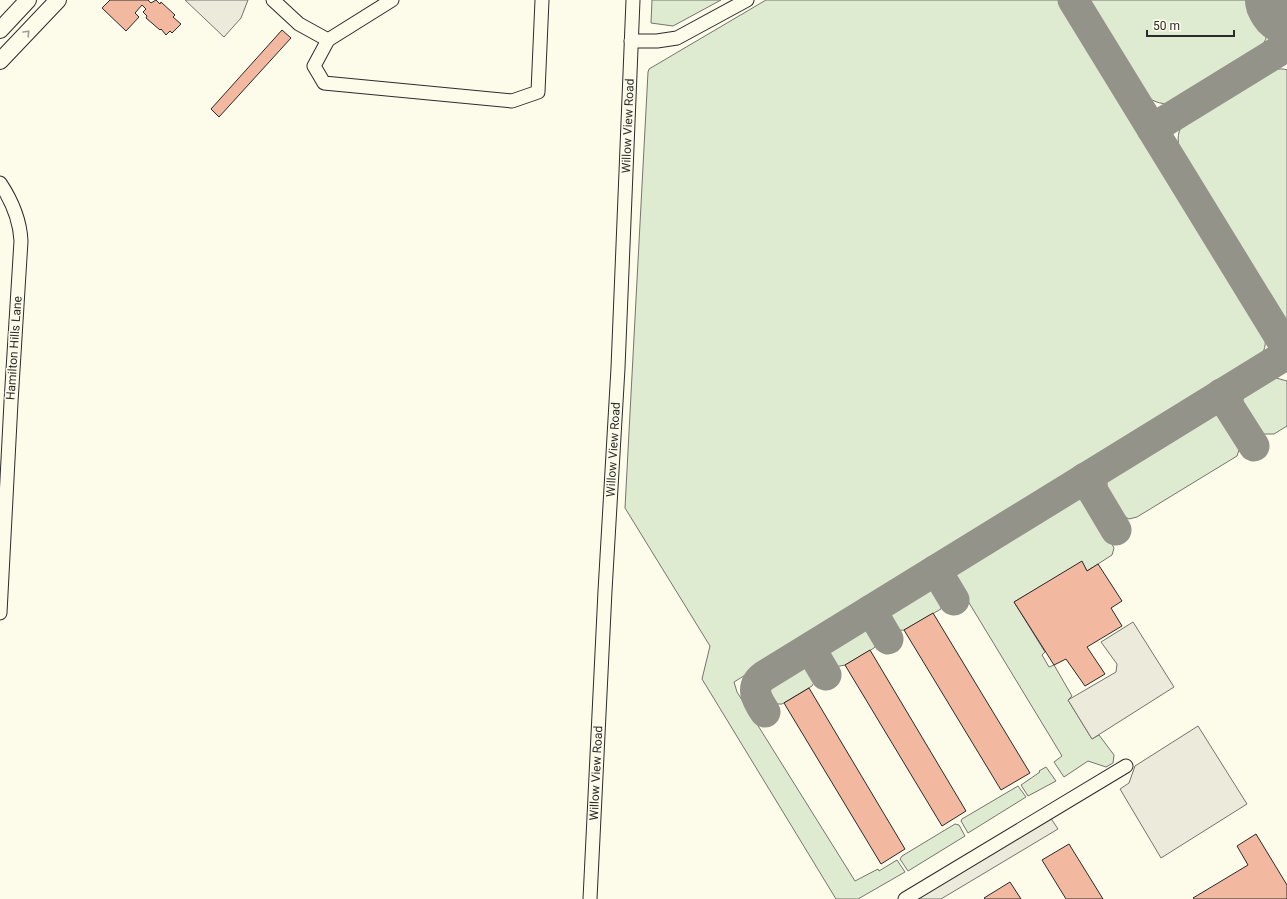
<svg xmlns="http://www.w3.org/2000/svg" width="1287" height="899" viewBox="0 0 1287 899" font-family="Roboto,sans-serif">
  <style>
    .green { fill: #deebd1; stroke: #74746e }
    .parking { fill: #eceadb; stroke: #74746e }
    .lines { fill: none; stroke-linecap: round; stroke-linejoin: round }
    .taxiway { stroke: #94938a; stroke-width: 31 }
    .runway { stroke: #94938a; stroke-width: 78 }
    .building { fill: #f2b8a0; stroke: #2b2b2b }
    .minor-casing { stroke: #2b2b2b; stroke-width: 15 }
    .major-casing { stroke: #2b2b2b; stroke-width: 18 }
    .minor { stroke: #fdfbea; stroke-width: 13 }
    .major { stroke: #fdfbea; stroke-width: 16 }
    .oneway { stroke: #9e9d94 }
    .labels { text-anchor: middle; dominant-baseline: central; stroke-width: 3; stroke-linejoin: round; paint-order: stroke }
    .street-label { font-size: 12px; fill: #2b2b2b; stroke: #fdfbea }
  </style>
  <rect width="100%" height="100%" fill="#fdfbea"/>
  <g class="green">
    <polygon points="652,0 721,0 673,26 651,23"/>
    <path d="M 766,0 L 1061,0 L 1264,333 C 1267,343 1265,353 1257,360 L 734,682 L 737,692 L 855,881 L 878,869 L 879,871 L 897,860 L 905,872 L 858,899 L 836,899 L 702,679 L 710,646 L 625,508 L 648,72 L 649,69 Z"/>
    <path d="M 1086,0 L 1252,0 L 1265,20 L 1266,39 L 1258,52 L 1172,104 C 1159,104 1152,102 1143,92 Z"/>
    <path d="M 1271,69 L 1284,69 L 1287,70 L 1287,329 L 1180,152 C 1177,138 1177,132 1185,121 Z"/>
    <path d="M 1276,378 L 1287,381 L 1287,426 L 1274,434 L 1263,434 C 1255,427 1238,407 1244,397 C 1247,392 1252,390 1257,387 C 1263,383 1268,379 1276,378 Z"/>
    <polygon points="1210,415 1216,415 1224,418 1239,440 1240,447 1237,456 1137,517 1129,519 1120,514 1107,492 1107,482 1109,477"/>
    <path d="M 1073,499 L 1084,500 L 1090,506 L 1112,544 L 1114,548 L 1112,555 L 1087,571 L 1082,562 L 1014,602 L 1045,652 L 1042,655 L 1049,667 L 1054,665 L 1072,696 L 1068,700 L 1092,739 L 1099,735 L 1114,755 L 1113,763 L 1106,767 L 1088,761 L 1064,777 L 1054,762 L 1062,756 L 957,583 C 955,577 955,574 959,569 Z"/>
    <path d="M 929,588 L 934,589 C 939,595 942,601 941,609 L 904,630 C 895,632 887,621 890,612 Z"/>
    <path d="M 861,629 C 871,628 881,639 874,648 L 845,665 L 835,667 L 828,656 L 829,649 Z"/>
    <path d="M 806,666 L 809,667 L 816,679 L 812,686 L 782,704 L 774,704 C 769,697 766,693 770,685 L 800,667 Z"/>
    <polygon points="1046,767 1056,781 1028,796 1021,785 1040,772 1039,771"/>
    <polygon points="1018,786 1026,797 968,833 961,821 962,819"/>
    <polygon points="955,824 959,825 965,836 908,871 900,859 902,856"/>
  </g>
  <g class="parking">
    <polygon points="185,0 248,0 241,18 224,37"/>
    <polygon points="1133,622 1174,687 1092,739 1068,700 1116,672 1117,664 1101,642"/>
    <polygon points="1198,726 1247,804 1161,858 1120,789 1129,783 1135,766"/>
    <polygon points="1050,817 1058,829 941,899 914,899"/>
  </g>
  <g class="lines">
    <g class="taxiway">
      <polyline points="1073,0 1287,349"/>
      <polyline points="1152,129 1287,46"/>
      <polyline points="1221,394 1254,446"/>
      <polyline points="1085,478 1116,530"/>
      <polyline points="936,570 954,600"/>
      <polyline points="871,610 888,639"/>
      <polyline points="810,648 826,675"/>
      <path d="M 765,712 C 757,700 749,687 764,676 L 1287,354"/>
    </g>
    <polyline class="runway" points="1284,0 1287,5"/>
  </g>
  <g class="building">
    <polygon points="110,0 148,0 151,3 156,0 160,4 161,2 175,15 173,17 181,24 172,33 170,31 166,35 161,29 160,30 146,18 147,16 143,12 146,9 142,5 135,13 139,17 126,31 102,8"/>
    <polygon points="282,30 291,38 219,117 211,109"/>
    <polygon points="1082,561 1087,571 1098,564 1122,601 1111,608 1122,626 1087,647 1105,674 1085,686 1066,659 1054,665 1014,602"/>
    <polygon points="933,613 1030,773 1001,790 904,630"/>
    <polygon points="870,650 966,811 942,826 845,665"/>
    <polygon points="809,688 905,849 881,864 784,703"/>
    <polygon points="1256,834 1287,885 1287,899 1194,899 1193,898 1248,865 1237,846"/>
    <polygon points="1069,844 1103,899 1066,899 1042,860"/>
    <polygon points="1010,882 1021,899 985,899 984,898"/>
  </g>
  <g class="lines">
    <defs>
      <g id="minor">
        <polyline points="273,0 299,24 328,40"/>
        <polyline points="392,0 328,40 314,66 324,83 512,101 538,92 542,0"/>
        <polyline points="631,41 657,41 677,38 747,0"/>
        <path d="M 0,183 C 12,201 20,219 21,241 L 11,402 L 0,613"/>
        <path id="s1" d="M 590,899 L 605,591 L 618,368 L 633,0"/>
        <polyline points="905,899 1126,766"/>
      </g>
      <g id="major">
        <polyline points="0,30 28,0"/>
        <polyline points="0,61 58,0"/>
      </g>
    </defs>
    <use href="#minor" class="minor-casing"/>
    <use href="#major" class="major-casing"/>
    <use href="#minor" class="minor"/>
    <use href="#major" class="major"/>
  </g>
  <defs><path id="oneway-chevron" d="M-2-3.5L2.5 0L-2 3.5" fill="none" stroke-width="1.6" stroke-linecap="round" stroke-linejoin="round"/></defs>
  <use class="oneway" href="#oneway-chevron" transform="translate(27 33) rotate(-47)"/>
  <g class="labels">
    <g class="street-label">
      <text stroke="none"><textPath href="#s1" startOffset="774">Willow View Road</textPath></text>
      <text transform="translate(14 348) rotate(-86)">Hamilton Hills Lane</text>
      <text stroke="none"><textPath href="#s1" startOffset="450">Willow View Road</textPath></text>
      <text stroke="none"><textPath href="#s1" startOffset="126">Willow View Road</textPath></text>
    </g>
  </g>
  <path d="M1147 30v6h87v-6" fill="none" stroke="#2b2b2b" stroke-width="2"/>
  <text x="1153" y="30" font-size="12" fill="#2b2b2b" stroke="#fdfbea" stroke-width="3" paint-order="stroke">50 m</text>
</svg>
